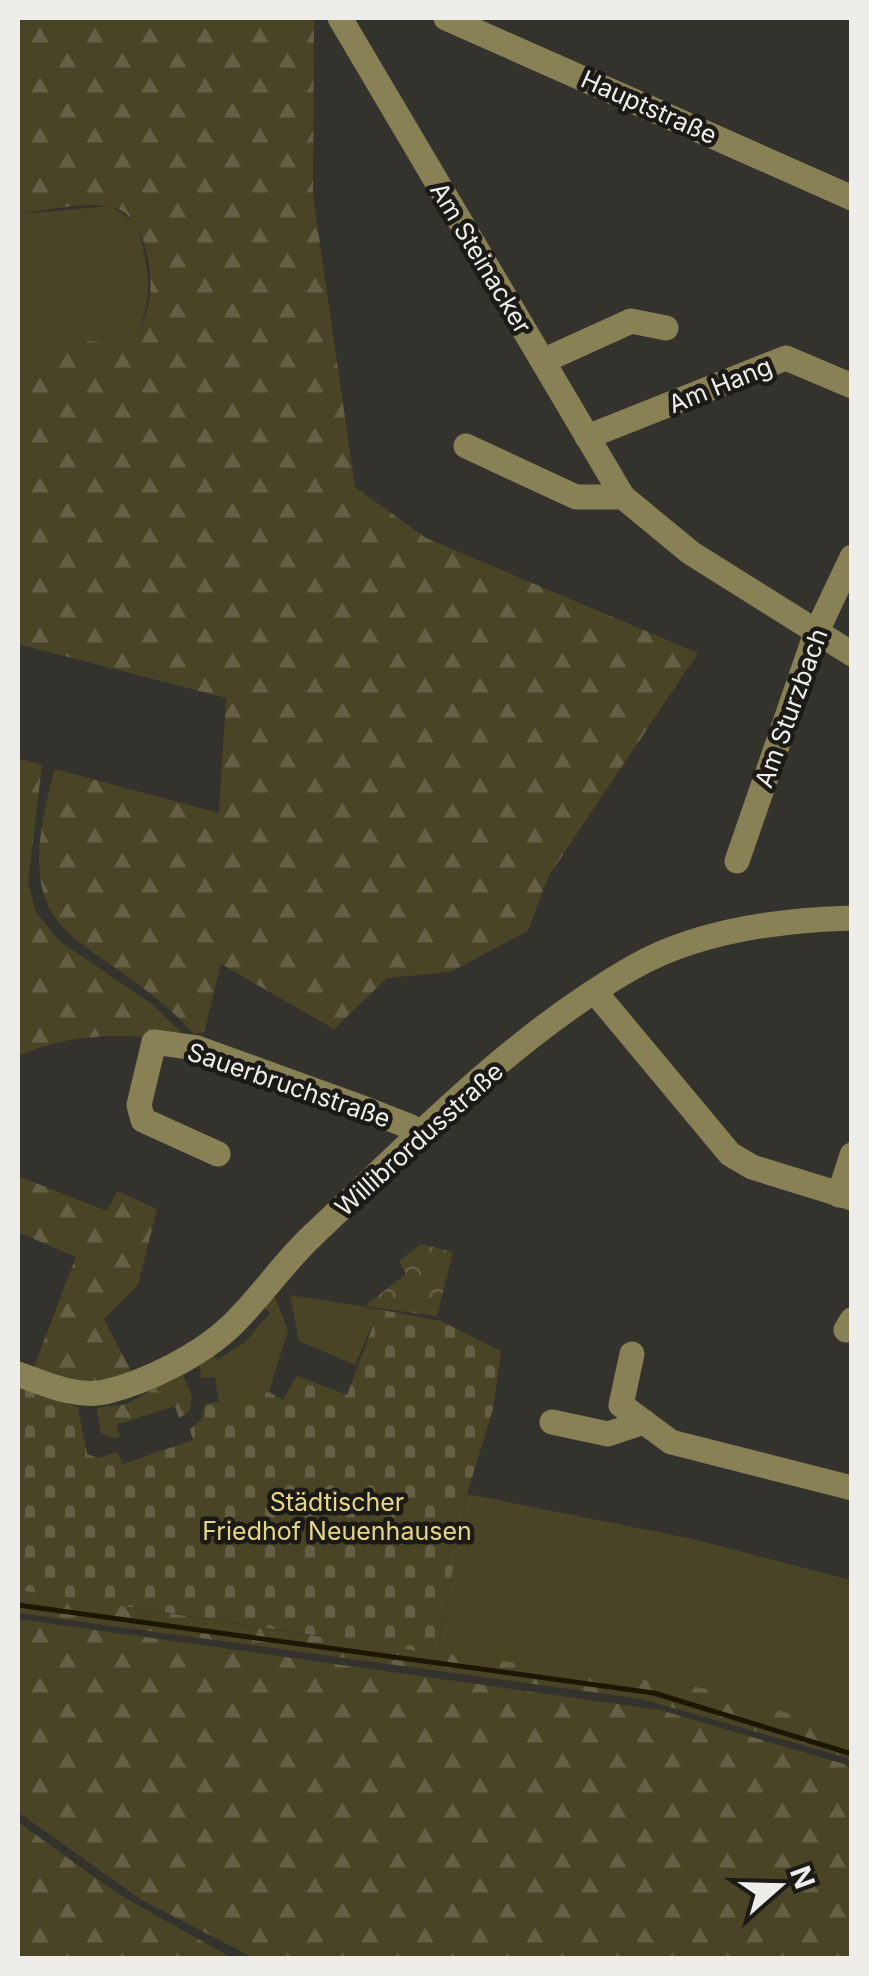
<svg xmlns="http://www.w3.org/2000/svg" width="869" height="1976" viewBox="0 0 869 1976" font-family="Inter,sans-serif">
  <style>
    .grass { fill: #494425 }
    .forest { fill: url(#forest-firs) }
    .cemetery { fill: url(#cemetery-stones) }
    .park { fill: url(#park-crowns) }
    .lines { fill: none; stroke-linecap: round; stroke-linejoin: round }
    .stream { stroke: #1c1700; stroke-width: 5 }
    .minor { stroke: #888156; stroke-width: 25 }
    .labels { text-anchor: middle; dominant-baseline: central; stroke-width: 9; stroke-linejoin: round; paint-order: stroke }
    .street-label { font-size: 25px; fill: #eeede9; stroke: #1b1a17 }
    .park-label { font-size: 25px; fill: #e6d783; stroke: #1b1a17 }
  </style>
  <defs>
    <pattern id="forest-firs" width="22" height="20" patternUnits="userSpaceOnUse" patternTransform="scale(2.5)"><rect width="22" height="20" fill="#494425"/><path d="M5 1l3.5 6h-7zM16 11l3.5 6h-7z" fill="#645f45"/></pattern>
    <pattern id="cemetery-stones" width="16" height="16" patternUnits="userSpaceOnUse" patternTransform="scale(2.5)"><rect width="16" height="16" fill="#494425"/><path d="M2 7V4a2 2 0 0 1 4 0v3zM10 15v-3a2 2 0 0 1 4 0v3z" fill="#645f45"/></pattern>
    <pattern id="park-crowns" width="20" height="18" patternUnits="userSpaceOnUse" patternTransform="scale(2.5)"><rect width="20" height="18" fill="#494425"/><path d="M2 6a3 3 0 1 1 6 0M12 15a3 3 0 1 1 6 0" fill="none" stroke="#645f45"/></pattern>
  </defs>
  <rect width="100%" height="100%" fill="#33322c"/>
  <g class="grass">
    <path d="M 111,206 L 137,224 C 150,274 156,299 131,346 L 83,340 L 41,376 L 18,378 L 18,214 Z"/>
    <polygon points="290,1295 366,1307 376,1316 355,1365 299,1341"/>
    <polygon points="275,1297 288,1330 269,1392 219,1403 215,1377 201,1378 199,1360 210,1350 217,1360 245,1342 270,1313 260,1303"/>
    <polygon points="467,1494 693,1539 851,1580 851,1732 703,1688 437,1654"/>
  </g>
  <g class="forest">
    <path d="M 18,18 L 314,18 L 313,195 L 355,487 L 426,538 L 698,653 L 548,877 L 528,931 L 450,972 L 387,978 L 334,1029 L 221,964 L 204,1032 L 194,1034 C 94,924 1,958 55,769 L 219,813 L 226,698 L 18,644 L 18,378 L 41,376 L 65,343 L 83,340 L 131,346 C 138,332 146,318 149,302 C 154,274 146,214 112,207 C 85,201 45,211 18,214 Z"/>
    <path d="M 18,758 L 42,765 L 28,883 L 36,912 L 58,940 L 152,1004 L 189,1040 L 185,1043 C 128,1032 72,1032 18,1056 Z"/>
    <polygon points="18,1176 107,1211 117,1191 157,1209 138,1285 104,1319 132,1373 92,1386 32,1372 76,1257 18,1232"/>
    <polygon points="182,1372 192,1397 189,1412 179,1418 175,1406 116,1425 120,1436 115,1438 101,1433 97,1408 127,1404"/>
    <polygon points="18,1590 309,1635 703,1688 851,1732 851,1759 642,1699 18,1613"/>
    <polygon points="18,1619 660,1710 851,1766 851,1958 254,1958 140,1899 18,1812"/>
    <polygon points="18,1822 118,1894 232,1958 18,1958"/>
  </g>
  <polygon class="cemetery" points="366,1307 441,1321 501,1351 493,1409 467,1494 437,1654 18,1590 18,1387 78,1407 87,1454 98,1458 117,1452 123,1464 193,1440 190,1429 201,1420 205,1404 269,1392 283,1400 297,1376 347,1395 376,1317"/>
  <polygon class="park" points="421,1244 453,1252 437,1316 365,1306 406,1274 399,1261"/>
  <g class="lines">
    <polyline class="stream" points="18,1605 654,1693 852,1754"/>
    <g class="minor">
      <polyline points="340,18 623,497 691,553 852,654"/>
      <polyline points="446,18 852,198"/>
      <polyline points="543,361 631,321 666,328"/>
      <polyline points="587,437 786,358 852,386"/>
      <polyline points="466,446 576,497 623,497"/>
      <polyline points="737,861 816,633 852,557"/>
      <polyline points="595,992 730,1154 752,1167 852,1198"/>
      <polyline points="218,1154 143,1120 139,1105 154,1042 197,1048 360,1107 411,1127 419,1136"/>
      <polyline points="839,1195 852,1155"/>
      <polyline points="846,1330 852,1320"/>
      <polyline points="632,1354 621,1405 671,1442 852,1488"/>
      <path d="M 18,1374 C 46,1384 75,1398 105,1392 C 147,1382 201,1355 232,1325 C 261,1297 283,1263 313,1235 C 412,1142 513,1036 632,968 C 696,931 779,920 852,918"/>
      <polyline points="552,1422 608,1434 644,1422"/>
    </g>
  </g>
  <g class="labels">
    <g class="street-label">
      <text transform="translate(649 107) rotate(24)">Hauptstraße</text>
      <text transform="translate(481 258) rotate(59)">Am Steinacker</text>
      <text transform="translate(720 385) rotate(-22)">Am Hang</text>
      <text transform="translate(791 708) rotate(-70)">Am Sturzbach</text>
      <text transform="translate(289 1085) rotate(19)">Sauerbruchstraße</text>
      <text transform="translate(419 1139) rotate(-42)">Willibrordusstraße</text>
    </g>
    <g class="park-label">
      <text x="337" y="1502">Städtischer<tspan x="337" dy="29">Friedhof Neuenhausen</tspan></text>
    </g>
  </g>
  <rect width="869" height="1976" fill="none" stroke="#eeede9" stroke-width="40"/>
  <g transform="translate(779 1886) rotate(70)" stroke="#1b1a17" stroke-width="8" paint-order="stroke">
  <path d="M0-8L18 38L0 25L-18 38Z" fill="#eeede9"/>
  <text y="-15" font-size="28" font-weight="bold" text-anchor="middle" fill="#eeede9">N</text>
  </g>
</svg>
